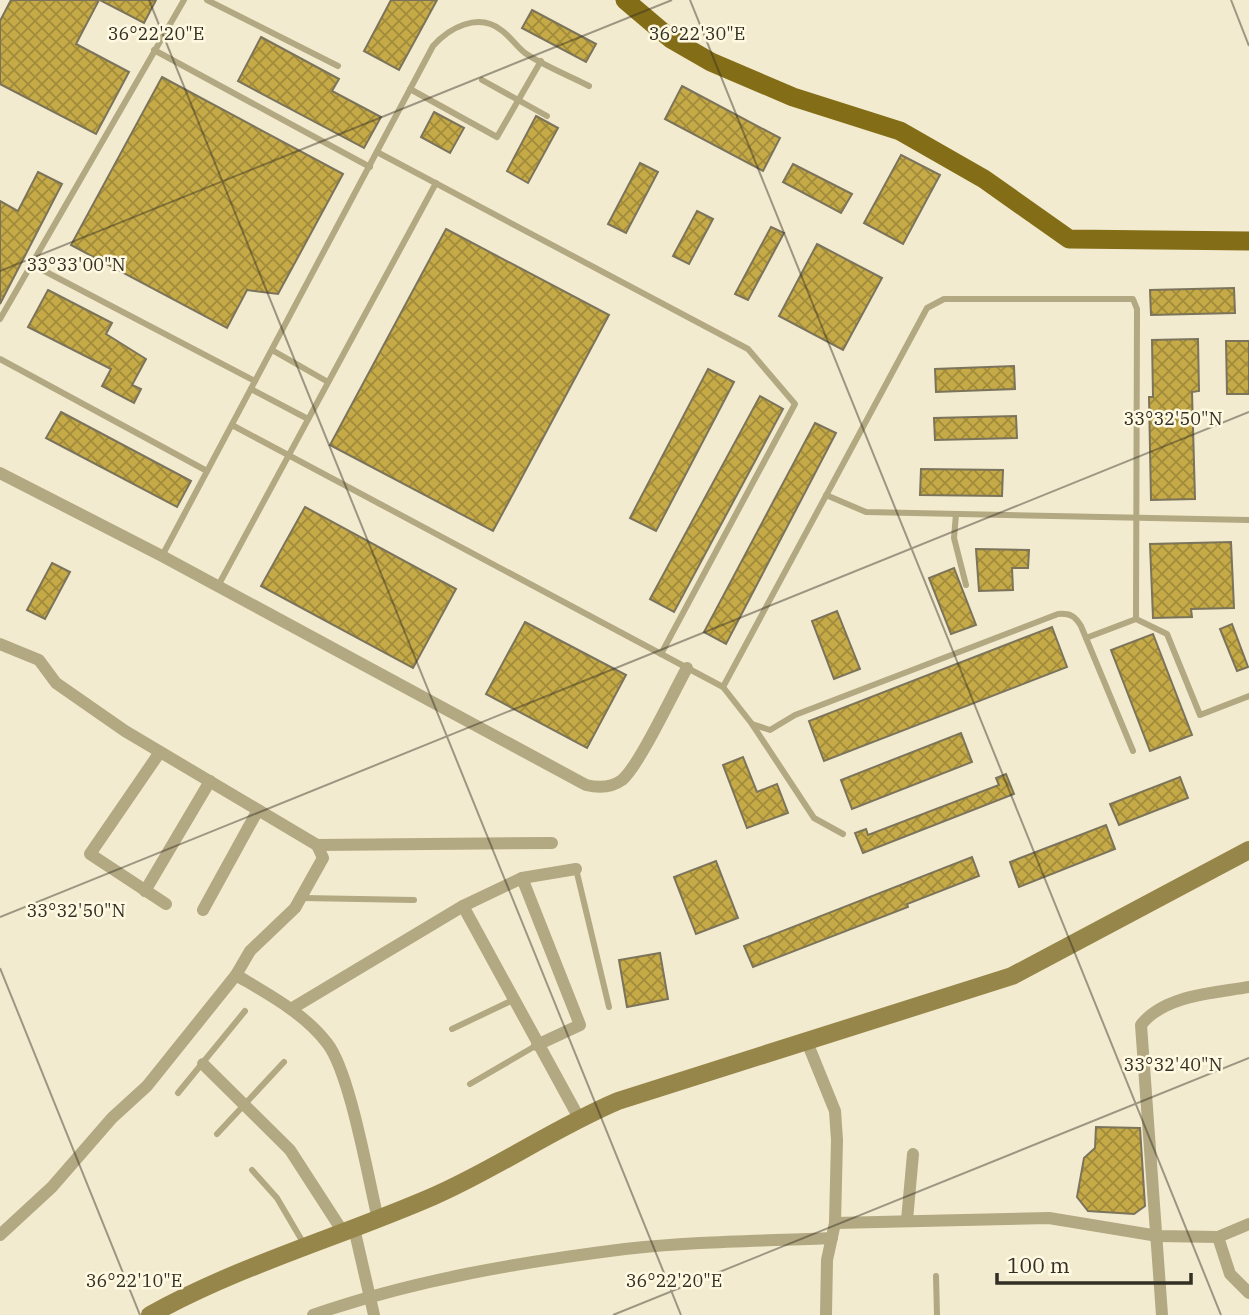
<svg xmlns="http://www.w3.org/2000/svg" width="1249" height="1315" viewBox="0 0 1249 1315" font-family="'IBM Plex Serif',serif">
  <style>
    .building { fill: url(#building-cross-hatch); stroke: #7b745b; stroke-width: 2 }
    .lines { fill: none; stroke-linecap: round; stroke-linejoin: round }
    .lane { stroke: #b2a881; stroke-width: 6 }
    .street { stroke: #b2a881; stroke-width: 12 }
    .secondary { stroke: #97864a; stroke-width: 18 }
    .primary { stroke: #836e17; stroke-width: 19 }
    .ticks { fill: none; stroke: #322f24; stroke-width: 2; stroke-opacity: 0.45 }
    .ticks-label { font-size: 18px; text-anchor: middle; fill: #322f24; stroke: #fff9e2; stroke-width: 5; stroke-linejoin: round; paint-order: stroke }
  </style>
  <defs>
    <pattern id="building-cross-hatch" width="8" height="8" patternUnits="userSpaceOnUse" patternTransform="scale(1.75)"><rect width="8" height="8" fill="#c5aa47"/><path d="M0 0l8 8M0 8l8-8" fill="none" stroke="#a18b3b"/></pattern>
  </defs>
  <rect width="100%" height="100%" fill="#f3ebcf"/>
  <g class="building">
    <polygon points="11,0 99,0 76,44 129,72 96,134 0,84 0,21"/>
    <polygon points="100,0 156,0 144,23"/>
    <polygon points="391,0 437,0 399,70 364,51"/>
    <polygon points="532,10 596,44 586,62 522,28"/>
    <polygon points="261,37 339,79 332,91 381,117 364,148 238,81"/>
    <polygon points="162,77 343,174 278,294 247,290 227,328 71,245"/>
    <polygon points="682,86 780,138 763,171 665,119"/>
    <polygon points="434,112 464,128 450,153 421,137"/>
    <polygon points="536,116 558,128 528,183 507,171"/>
    <polygon points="901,155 940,175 903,244 864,223"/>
    <polygon points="640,163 658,172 626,233 608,224"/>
    <polygon points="793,164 852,194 841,213 783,182"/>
    <polygon points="38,172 62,184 0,304 0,201 18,211"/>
    <polygon points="697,211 713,219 689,264 673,256"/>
    <polygon points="771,227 784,233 748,300 735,294"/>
    <polygon points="446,229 609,315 493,531 330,445"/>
    <polygon points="817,244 882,278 843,350 779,316"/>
    <polygon points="1234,288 1235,313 1151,315 1150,290"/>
    <polygon points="48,290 112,323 106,334 146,359 132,385 141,389 134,403 102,386 111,369 28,327"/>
    <polygon points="1198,339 1199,391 1192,392 1195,499 1151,500 1149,397 1153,397 1152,340"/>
    <polygon points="1226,341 1249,341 1249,394 1227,394"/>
    <polygon points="1014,366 1015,389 936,392 935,369"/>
    <polygon points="708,369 734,382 656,531 630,518"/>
    <polygon points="760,396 783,409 674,612 650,599"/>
    <polygon points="61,412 191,481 177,507 46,438"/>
    <polygon points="1016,416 1017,438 935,440 934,418"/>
    <polygon points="815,423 836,433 726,644 704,632"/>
    <polygon points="921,469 1003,470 1002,496 920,495"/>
    <polygon points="305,507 456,589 413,668 261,586"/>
    <polygon points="1231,542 1234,608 1191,609 1192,617 1153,618 1150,544"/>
    <polygon points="976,549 1029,550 1028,568 1012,568 1013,590 979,591"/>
    <polygon points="52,563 70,572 45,619 27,610"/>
    <polygon points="954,568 976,625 951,634 929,578"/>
    <polygon points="837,611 860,669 834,679 812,621"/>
    <polygon points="525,622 626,675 587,748 486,694"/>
    <polygon points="1232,624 1248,667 1237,671 1220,629"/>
    <polygon points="1052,627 1067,667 824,761 809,721"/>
    <polygon points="1153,634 1192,735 1150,751 1111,650"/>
    <polygon points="961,733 972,762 852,809 841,780"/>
    <polygon points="743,757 757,792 777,784 788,813 747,828 723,765"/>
    <polygon points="1006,774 1014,794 863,853 855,833 866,829 868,835 999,785 996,778"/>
    <polygon points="1180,777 1188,798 1119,825 1110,804"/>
    <polygon points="1106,825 1115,849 1019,887 1010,862"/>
    <polygon points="972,857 979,876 907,904 908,907 753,967 744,946"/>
    <polygon points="716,861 738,918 696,934 674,877"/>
    <polygon points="660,953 668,999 627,1007 619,960"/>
    <polygon points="1096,1127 1140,1128 1145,1206 1134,1214 1088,1211 1077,1197 1084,1158 1095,1148"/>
  </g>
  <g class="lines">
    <g class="lane">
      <polyline points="207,0 338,66"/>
      <polyline points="154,50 370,167"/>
      <polyline points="482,80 547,116"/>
      <polyline points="410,89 497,137 541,61"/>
      <polyline points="377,152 748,349 795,404 661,654"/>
      <polyline points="31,264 255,381"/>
      <polyline points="0,319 184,0"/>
      <polyline points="272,350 328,382"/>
      <polyline points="0,359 207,471"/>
      <polyline points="251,389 308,419"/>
      <polyline points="232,425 723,687 927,308 944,299 1133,299 1137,309 1136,619 1086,638"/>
      <polyline points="826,495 866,512 1249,520"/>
      <polyline points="956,514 954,538 966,585"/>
      <path d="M 162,556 L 433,46 C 449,28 478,12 501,30 C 510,36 516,46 525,53 C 544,66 568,75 589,86"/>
      <polyline points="218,586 436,183"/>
      <polyline points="1136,619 1167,634 1200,715 1249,696"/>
      <polyline points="723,687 752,724 814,818 843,834"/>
      <path d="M 752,724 L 770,730 L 795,715 L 1058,614 C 1070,613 1075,616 1081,626 L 1133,751"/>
      <polyline points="576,869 609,1007"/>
      <polyline points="303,898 414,900"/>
      <polyline points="452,1029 513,1000"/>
      <polyline points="470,1084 537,1045"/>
      <polyline points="178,1093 245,1011"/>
      <polyline points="217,1134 284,1062"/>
      <polyline points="252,1170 277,1198 304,1244"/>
      <polyline points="936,1276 937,1315"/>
    </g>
    <g class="street">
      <path d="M 0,473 L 162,556 L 586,785 C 598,788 611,788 622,780 C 639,766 674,691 687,668"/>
      <polyline points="0,644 39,660 56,683 125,731 317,845 552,843"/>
      <polyline points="160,752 90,854 166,904"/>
      <polyline points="522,878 580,1025 537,1045"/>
      <polyline points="145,891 210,781"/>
      <polyline points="463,906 579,1118"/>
      <polyline points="203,910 258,810"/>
      <path d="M 236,975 C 268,994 304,1013 327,1043 C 350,1072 368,1178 378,1219"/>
      <polyline points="291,1009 463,906 522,878 576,869"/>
      <polyline points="807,1042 835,1111 837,1140 835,1223 827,1260 826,1315"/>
      <polyline points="203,1064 290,1150 343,1232"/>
      <polyline points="907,1220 913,1154"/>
      <polyline points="835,1223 1049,1218 1158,1236 1218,1237 1249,1224"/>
      <polyline points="354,1228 374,1315"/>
      <polyline points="0,1235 52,1187 112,1118 147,1086 236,975 250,951 295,908 323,858 317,845"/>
      <polyline points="1218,1237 1230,1274 1249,1293"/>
      <path d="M 313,1315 C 413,1280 521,1262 625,1249 C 693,1241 764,1241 832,1238"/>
      <path d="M 1162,1315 L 1141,1025 C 1164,995 1214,993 1249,987"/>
    </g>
    <path class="secondary" d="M 150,1315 C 240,1265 340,1237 434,1196 C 498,1168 554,1128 618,1101 L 1012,976 L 1249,850"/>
    <polyline class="primary" points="625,0 671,39 711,62 793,97 900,131 984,179 1069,239 1249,241"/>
  </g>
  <path class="ticks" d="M 149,0 L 681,1315M 690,0 L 1221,1315M 1231,0 L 1249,46M 0,271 L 672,0M 0,917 L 1249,412M 0,968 L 140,1315M 613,1315 L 1249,1058"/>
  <g class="ticks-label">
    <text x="156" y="40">36°22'20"E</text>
    <text x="697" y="40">36°22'30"E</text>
    <text x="76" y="271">33°33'00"N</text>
    <text x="1173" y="425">33°32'50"N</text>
    <text x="76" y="917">33°32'50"N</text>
    <text x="1173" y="1071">33°32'40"N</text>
    <text x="134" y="1287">36°22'10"E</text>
    <text x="674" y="1287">36°22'20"E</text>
  </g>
  <path d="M997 1273v10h194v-10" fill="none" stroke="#322f24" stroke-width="3.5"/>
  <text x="1007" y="1273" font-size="21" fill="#322f24" stroke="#fff9e2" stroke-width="5" paint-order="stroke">100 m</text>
</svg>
